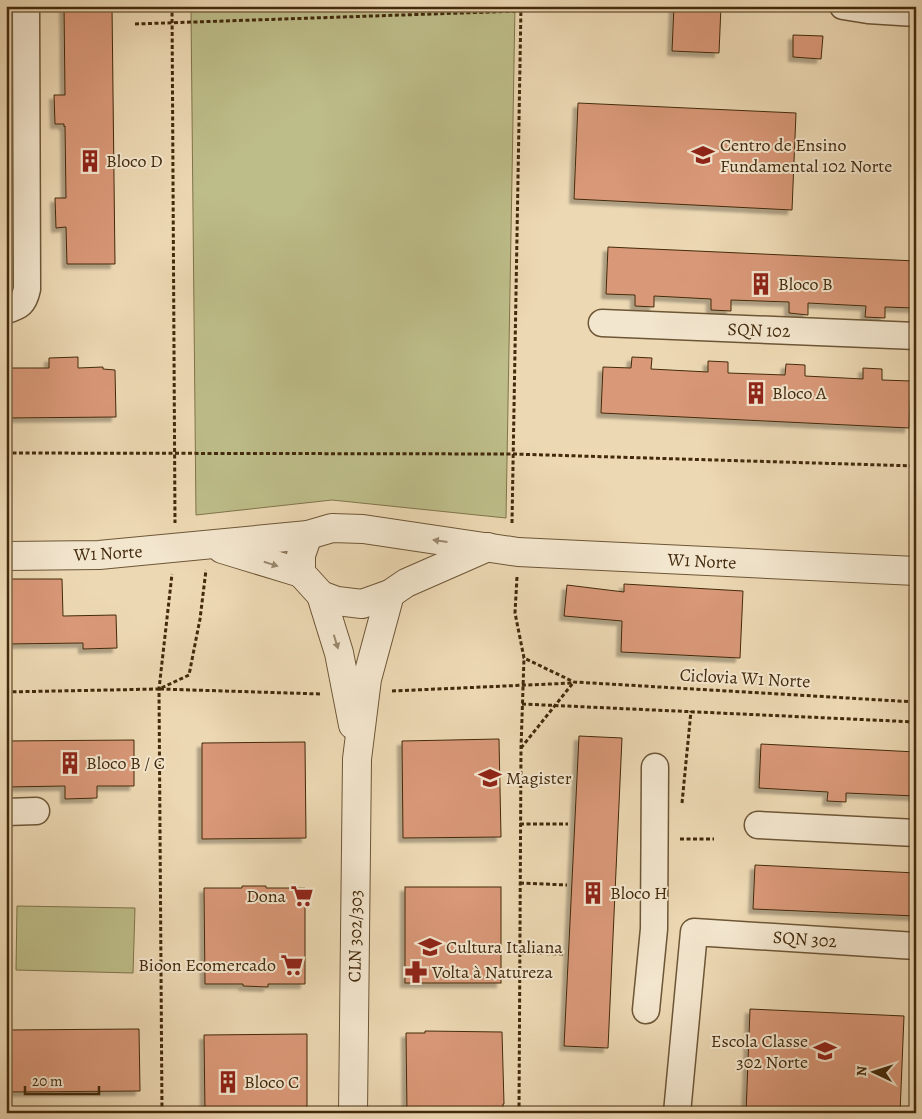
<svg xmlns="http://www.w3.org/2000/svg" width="922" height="1119" viewBox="0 0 922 1119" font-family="Alegreya,serif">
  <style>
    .green { fill: #bdbd89; stroke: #80744a }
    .building { fill: #d99878; stroke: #432a0c; filter: url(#shadow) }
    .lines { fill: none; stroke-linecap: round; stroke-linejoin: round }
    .minor-casing { stroke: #6d5636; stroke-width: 29 }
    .tertiary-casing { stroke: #6d5636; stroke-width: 30 }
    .path { stroke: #432a0c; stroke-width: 3; stroke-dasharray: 4 2.5; stroke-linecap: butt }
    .minor { stroke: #f3e6ce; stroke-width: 26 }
    .tertiary { stroke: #f3e6ce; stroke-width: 28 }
    .oneway { fill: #9b886d }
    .labels { text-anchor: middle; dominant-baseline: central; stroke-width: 4; stroke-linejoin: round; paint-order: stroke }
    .poi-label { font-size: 18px; fill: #432a0c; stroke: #f3e6ce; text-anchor: start }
    .street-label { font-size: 18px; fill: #432a0c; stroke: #f3e6ce }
  </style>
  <defs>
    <filter id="shadow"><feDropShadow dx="-4.5" dy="4.5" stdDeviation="1" flood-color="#0004"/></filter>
  </defs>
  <rect width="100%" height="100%" fill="#ecd8b3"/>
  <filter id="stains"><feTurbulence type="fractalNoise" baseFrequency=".004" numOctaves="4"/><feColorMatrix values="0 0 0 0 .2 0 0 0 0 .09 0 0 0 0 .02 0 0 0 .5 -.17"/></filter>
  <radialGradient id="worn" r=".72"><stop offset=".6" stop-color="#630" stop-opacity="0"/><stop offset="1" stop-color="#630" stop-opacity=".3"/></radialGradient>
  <g class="green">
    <polygon points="371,6 515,6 506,518 332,500 196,515 191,11"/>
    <polygon points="17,906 135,908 133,973 16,970"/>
  </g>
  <g class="building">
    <polygon points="64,6 112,6 115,264 67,264 66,227 56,228 55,198 66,198 65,126 64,127 64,124 55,124 54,95 65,95"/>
    <polygon points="674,6 721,6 719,53 672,51"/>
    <polygon points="793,35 823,36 821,59 793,57"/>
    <polygon points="578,103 796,113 792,210 574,199"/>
    <polygon points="608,247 916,261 914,308 885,307 885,318 865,317 866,306 808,303 808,315 789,313 789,302 731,300 731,311 711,310 711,299 654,296 654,307 635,306 635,295 606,294"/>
    <polygon points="78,357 78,368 103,367 103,369 115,370 116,417 6,418 6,368 49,368 49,358"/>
    <polygon points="632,357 652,358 651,369 708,372 708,361 728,362 728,373 785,375 786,364 805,365 805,376 863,379 863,368 882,369 882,380 911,381 909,428 601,413 603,367 631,368"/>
    <polygon points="6,579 62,579 63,616 116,615 117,648 83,649 83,643 6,644"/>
    <polygon points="624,584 743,591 740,658 621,652 622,621 564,616 567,585 624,592"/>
    <polygon points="579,736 622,738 608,1048 564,1046"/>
    <polygon points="499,739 501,837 403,838 402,741"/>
    <polygon points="134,740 134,786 97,786 97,798 65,799 65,786 6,787 6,741"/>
    <polygon points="305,742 306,838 202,839 202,743"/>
    <polygon points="761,744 916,752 916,796 846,793 846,802 827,801 828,792 759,788"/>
    <polygon points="755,865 916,873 916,916 753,909"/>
    <polygon points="242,886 266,886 266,888 305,888 305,984 268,984 268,987 243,986 243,984 205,984 204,888 242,888"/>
    <rect x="405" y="887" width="96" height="96"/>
    <polygon points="750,1009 904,1016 900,1113 746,1113"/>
    <polygon points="139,1029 140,1091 6,1092 6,1030"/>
    <polygon points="425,1031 502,1032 504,1104 503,1104 503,1113 407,1113 406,1033 425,1033"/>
    <polygon points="307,1034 307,1113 205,1113 204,1035"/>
  </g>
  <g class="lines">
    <defs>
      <g id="minor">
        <polyline points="843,6 868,10 916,13"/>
        <path d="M 6,310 C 20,306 24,303 27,289 L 26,6"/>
        <polyline points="602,323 916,336"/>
        <polyline points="6,812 36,811"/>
        <polyline points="758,825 916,833"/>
        <polyline points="646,1010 654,929 655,767"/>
        <polyline points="677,1113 694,932 916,946"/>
      </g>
      <g id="tertiary">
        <polyline points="308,535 301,555 301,573 321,595 337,601 362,604 390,594 406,583 488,547"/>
        <polyline points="222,549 301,573"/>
        <polyline points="6,556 99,555 308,535 332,528 363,529 518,552 916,571"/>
        <polyline points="321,595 339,653 353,725"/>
        <polyline points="353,1113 357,759 367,679 390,594"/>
      </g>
    </defs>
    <use href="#minor" class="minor-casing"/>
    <use href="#tertiary" class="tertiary-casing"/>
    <g class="path">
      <polyline points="172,6 175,523"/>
      <polyline points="135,24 521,11"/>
      <polyline points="6,453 513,454 916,466"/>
      <polyline points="512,523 521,6"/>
      <polyline points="517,577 515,613 524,658 574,682 916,702"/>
      <polyline points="160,689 321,694"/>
      <polyline points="392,691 573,683"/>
      <polyline points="6,692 159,689 189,675 200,619 206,570"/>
      <polyline points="522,704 916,722"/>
      <polyline points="521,748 573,683"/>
      <polyline points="682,803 691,711"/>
      <polyline points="520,824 568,824"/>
      <polyline points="680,839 714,839"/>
      <polyline points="520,883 567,885"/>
      <polyline points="520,953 565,954"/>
      <polyline points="162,1113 159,689 172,574"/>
      <polyline points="519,1113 521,748 524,658"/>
    </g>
    <use href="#minor" class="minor"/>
    <use href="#tertiary" class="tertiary"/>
  </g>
  <defs><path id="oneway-solid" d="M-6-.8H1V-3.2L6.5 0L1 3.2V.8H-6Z" transform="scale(1.25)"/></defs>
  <g class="oneway">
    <use href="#oneway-solid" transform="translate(440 541) rotate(-172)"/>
    <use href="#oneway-solid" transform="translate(271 564) rotate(17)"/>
    <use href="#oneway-solid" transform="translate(336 642) rotate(73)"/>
  </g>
  <defs>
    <symbol id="school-bare" viewBox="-9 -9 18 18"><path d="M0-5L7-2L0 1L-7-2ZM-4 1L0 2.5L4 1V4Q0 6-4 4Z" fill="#8f2418" stroke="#f3e6ce" stroke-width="2.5" paint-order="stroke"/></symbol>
    <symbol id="building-bare" viewBox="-9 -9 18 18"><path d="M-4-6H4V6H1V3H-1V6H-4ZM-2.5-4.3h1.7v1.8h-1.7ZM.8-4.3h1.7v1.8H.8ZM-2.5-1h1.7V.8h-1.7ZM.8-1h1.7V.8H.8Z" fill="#8f2418" stroke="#f3e6ce" stroke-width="2.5" paint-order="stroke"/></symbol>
    <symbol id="supermarket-bare" viewBox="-9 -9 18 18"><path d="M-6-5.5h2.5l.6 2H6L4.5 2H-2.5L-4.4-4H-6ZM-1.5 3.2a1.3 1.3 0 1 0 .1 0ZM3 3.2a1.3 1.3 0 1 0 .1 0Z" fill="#8f2418" stroke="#f3e6ce" stroke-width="2.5" paint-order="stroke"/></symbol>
    <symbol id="pharmacy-bare" viewBox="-9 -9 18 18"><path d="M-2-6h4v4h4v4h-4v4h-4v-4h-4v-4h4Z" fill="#8f2418" stroke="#f3e6ce" stroke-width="2.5" paint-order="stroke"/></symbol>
  </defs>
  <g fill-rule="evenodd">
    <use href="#school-bare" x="687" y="139" width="32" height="32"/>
    <use href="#building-bare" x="74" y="145" width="32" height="32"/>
    <use href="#building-bare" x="745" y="268" width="32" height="32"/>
    <use href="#building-bare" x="740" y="377" width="32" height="32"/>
    <use href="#building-bare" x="54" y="747" width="32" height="32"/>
    <use href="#school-bare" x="474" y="762" width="32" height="32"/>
    <use href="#building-bare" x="577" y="877" width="32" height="32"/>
    <use href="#supermarket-bare" x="286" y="880" width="32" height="32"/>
    <use href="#school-bare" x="414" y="931" width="32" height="32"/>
    <use href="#supermarket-bare" x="276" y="949" width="32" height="32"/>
    <use href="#pharmacy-bare" x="400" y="956" width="32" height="32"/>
    <use href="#school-bare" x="809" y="1035" width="32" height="32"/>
    <use href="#building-bare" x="212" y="1066" width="32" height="32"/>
  </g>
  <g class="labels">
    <g class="poi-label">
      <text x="720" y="145">Centro de Ensino<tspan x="720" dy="21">Fundamental 102 Norte</tspan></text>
      <text x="106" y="161">Bloco D</text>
      <text x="778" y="284">Bloco B</text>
      <text x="772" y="393">Bloco A</text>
      <text x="86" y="763">Bloco B / C</text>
      <text x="506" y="778">Magister</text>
      <text x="610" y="893">Bloco H</text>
      <text x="286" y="896" text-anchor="end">Dona</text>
      <text x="446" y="947">Cultura Italiana</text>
      <text x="276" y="965" text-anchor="end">Bioon Ecomercado</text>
      <text x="432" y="972">Volta à Natureza</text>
      <text x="808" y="1041" text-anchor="end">Escola Classe<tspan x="808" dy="21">302 Norte</tspan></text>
      <text x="244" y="1082">Bloco C</text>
    </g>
    <g class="street-label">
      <text transform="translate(759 330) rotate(2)">SQN 102</text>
      <text transform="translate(108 553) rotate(-3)">W1 Norte</text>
      <text transform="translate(702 561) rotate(3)">W1 Norte</text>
      <text transform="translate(745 678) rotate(3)">Ciclovia W1 Norte</text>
      <text transform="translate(355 936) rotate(-89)">CLN 302/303</text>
      <text transform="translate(805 939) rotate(4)">SQN 302</text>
    </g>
  </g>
  <rect width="922" height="1119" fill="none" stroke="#ecd8b3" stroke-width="25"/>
  <rect x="8" y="8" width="907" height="1104" fill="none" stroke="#432a0c" stroke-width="2.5"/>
  <rect x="12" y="12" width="897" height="1094" fill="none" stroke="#432a0c"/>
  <g transform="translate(874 1072) rotate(274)" stroke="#f3e6ce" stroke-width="4" paint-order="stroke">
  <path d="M0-4L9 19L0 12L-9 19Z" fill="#432a0c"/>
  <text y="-8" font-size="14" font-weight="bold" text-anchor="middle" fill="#432a0c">N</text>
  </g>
  <path d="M25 1086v8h74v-8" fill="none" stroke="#432a0c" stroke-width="2.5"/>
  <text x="32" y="1086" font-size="15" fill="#432a0c" stroke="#f3e6ce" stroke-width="4" paint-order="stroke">20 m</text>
  <rect width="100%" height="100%" filter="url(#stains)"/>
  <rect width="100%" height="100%" fill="url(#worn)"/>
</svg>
